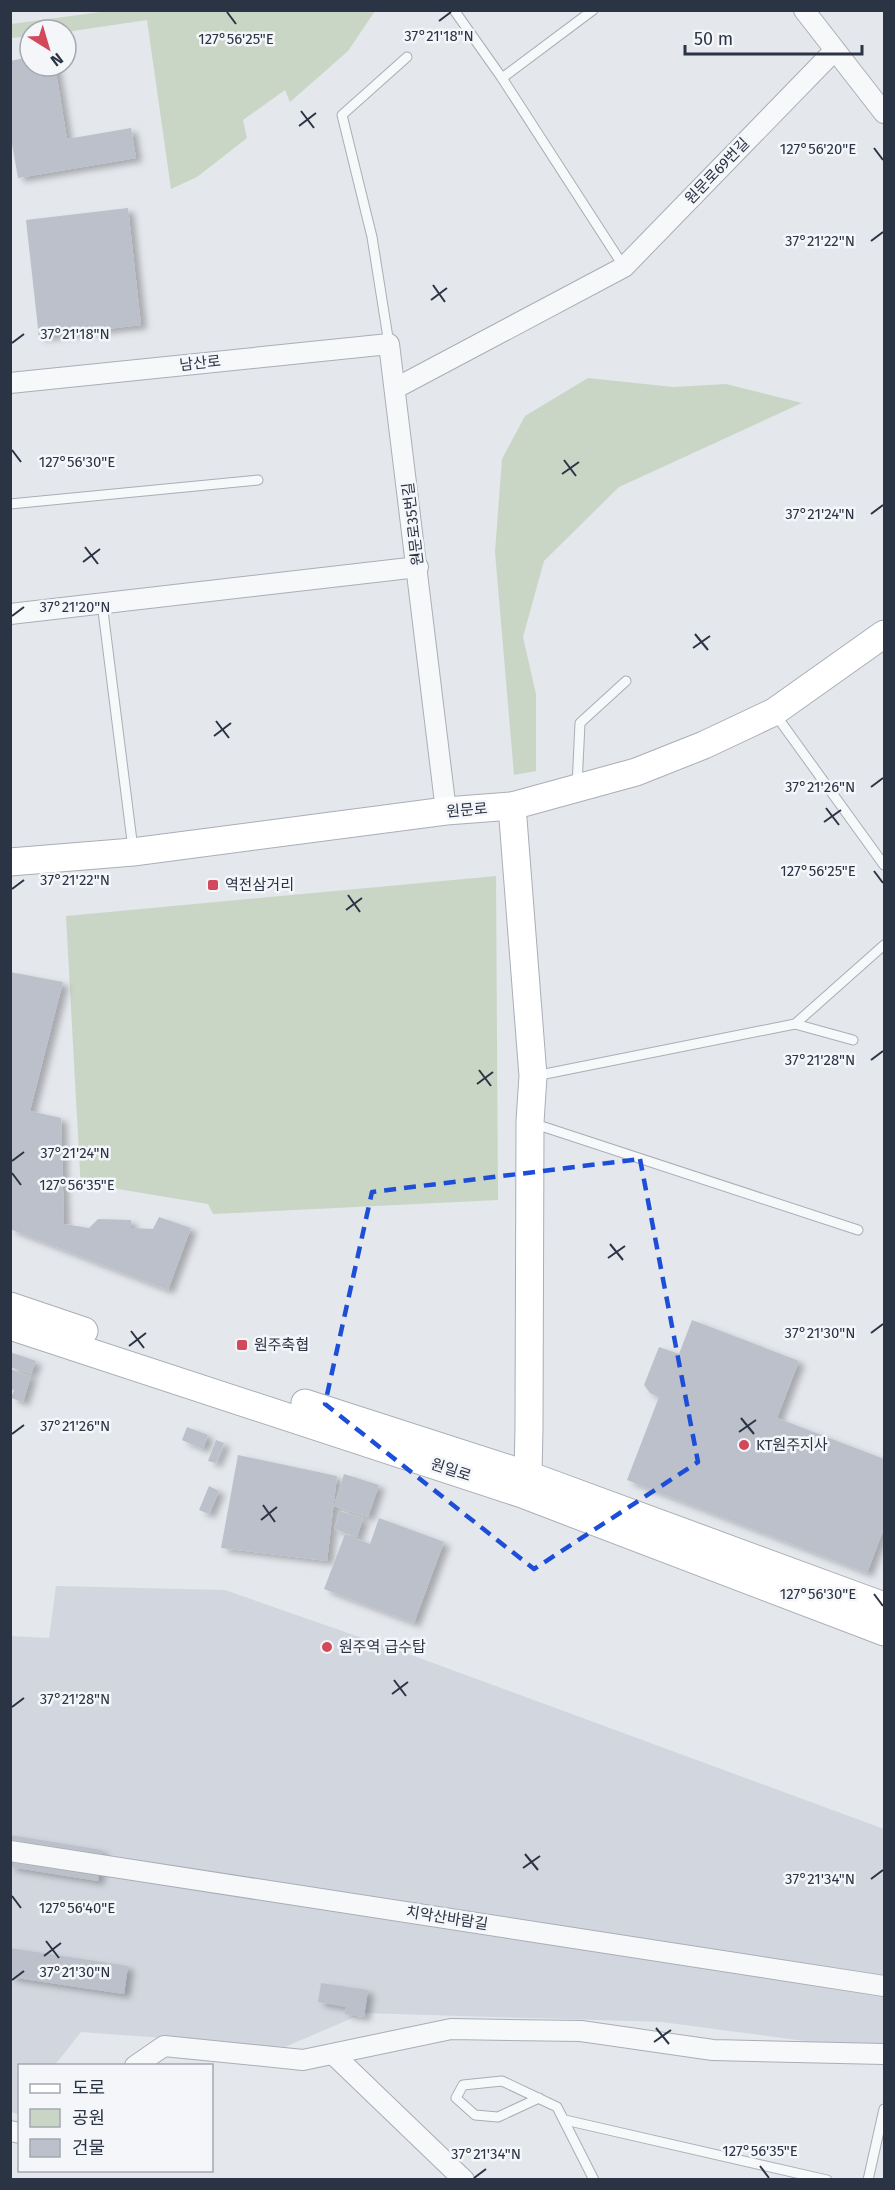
<svg xmlns="http://www.w3.org/2000/svg" width="895" height="2190" viewBox="0 0 895 2190" font-family="'Fira Sans','Noto Sans KR',sans-serif">
  <style>
    .built { fill: #d2d6de }
    .green { fill: #c9d6c5 }
    .building { fill: #bbc0ca; filter: url(#shadow) }
    .lines { fill: none; stroke-linecap: round; stroke-linejoin: round }
    .lane-casing { stroke: #a9aeb7; stroke-width: 11 }
    .street-casing { stroke: #a9aeb7; stroke-width: 22 }
    .secondary-casing { stroke: #a9aeb7; stroke-width: 29 }
    .lane { stroke: #f7f8fa; stroke-width: 9 }
    .street { stroke: #f7f8fa; stroke-width: 20 }
    .secondary { stroke: #fff; stroke-width: 27 }
    .marked { fill: none; stroke: #1d4ed8; stroke-width: 4.5; stroke-dasharray: 12 8; stroke-linejoin: round }
    .ticks { fill: none; stroke: #2b3445; stroke-width: 2 }
    .poi-dot { fill: #d1495b; stroke: #f4f6f9; stroke-width: 2 }
    .labels { text-anchor: middle; dominant-baseline: central; stroke-width: 5; stroke-linejoin: round; paint-order: stroke }
    .street-label { font-size: 15px; fill: #2b3445; stroke: #f4f6f9 }
    .poi-label { font-size: 15px; fill: #2b3445; stroke: #f4f6f9; text-anchor: start }
    .ticks-label { font-size: 15px; text-anchor: middle; fill: #2b3445; stroke: #f4f6f9; stroke-width: 5; stroke-linejoin: round; paint-order: stroke }
  </style>
  <defs>
    <filter id="shadow"><feDropShadow dx="6" dy="4" stdDeviation="3" flood-color="#0004"/></filter>
  </defs>
  <rect width="100%" height="100%" fill="#e4e7ec"/>
  <polygon class="built" points="56,1586 225,1590 414,1656 884,1829 884,2045 827,2044 662,2022 364,2013 285,2047 81,2032 55,2065 20,2066 19,2111 18,2114 11,2112 10,1636 49,1638"/>
  <g class="green">
    <polygon points="108,11 108,10 375,11 348,51 290,102 285,90 243,120 247,138 197,177 171,189 147,20 66,32 30,30 30,36 11,38 11,24"/>
    <polygon points="588,378 673,387 726,384 802,403 619,487 544,561 523,637 536,694 536,771 514,775 495,552 502,459 525,416"/>
    <polygon points="496,876 498,1200 213,1214 208,1204 100,1186 81,1191 66,916"/>
  </g>
  <g class="building">
    <polygon points="30,57 30,66 55,66 67,139 131,128 136,158 18,178 10,132 10,61"/>
    <polygon points="128,208 141,325 39,337 26,220"/>
    <polygon points="10,972 63,982 30,1111 61,1118 64,1224 89,1228 98,1219 131,1220 131,1228 153,1229 159,1217 191,1228 168,1290 10,1229"/>
    <polygon points="692,1320 799,1361 777,1418 884,1459 884,1528 867,1573 627,1480 659,1397 650,1393 644,1385 659,1347 679,1354"/>
    <polygon points="10,1352 36,1361 31,1374 10,1367"/>
    <polygon points="10,1369 31,1376 23,1402 11,1398 14,1390 10,1389"/>
    <polygon points="187,1427 208,1435 203,1449 182,1440"/>
    <polygon points="216,1440 224,1443 216,1463 208,1461"/>
    <polygon points="238,1455 337,1476 327,1561 221,1548"/>
    <polygon points="344,1474 379,1485 368,1517 334,1506"/>
    <polygon points="209,1486 219,1491 209,1514 199,1510"/>
    <polygon points="340,1511 363,1518 357,1537 334,1529"/>
    <polygon points="379,1518 444,1542 414,1623 324,1589 345,1534 370,1544"/>
    <polygon points="10,1835 102,1850 98,1881 10,1867"/>
    <polygon points="10,1948 128,1966 124,1994 10,1977"/>
    <polygon points="321,1983 368,1990 364,2017 345,2014 346,2007 318,2002"/>
  </g>
  <g class="lines">
    <defs>
      <g id="lane">
        <polyline points="454,10 502,78 624,267"/>
        <polyline points="502,78 593,10"/>
        <polyline points="389,344 372,237 342,115 407,57"/>
        <polyline points="10,504 258,480"/>
        <polyline points="102,603 133,849"/>
        <polyline points="775,714 884,865"/>
        <polyline points="577,786 580,723 626,681"/>
        <polyline points="795,1024 884,945"/>
        <polyline points="535,1076 795,1024 853,1040"/>
        <polyline points="532,1123 858,1230"/>
        <polyline points="539,2098 498,2117 475,2115 456,2098 463,2085 502,2081 557,2107 594,2180"/>
        <polyline points="565,2120 827,2180"/>
        <polyline points="868,2180 884,2109"/>
      </g>
      <g id="street">
        <polyline points="804,10 884,113"/>
        <polyline points="10,383 389,344 446,811"/>
        <polyline points="396,388 624,267 835,50"/>
        <polyline points="10,614 418,567"/>
        <polyline points="10,1851 884,1986"/>
        <polyline points="333,2054 464,2180"/>
        <polyline points="135,2066 164,2046 303,2060 451,2029 581,2031 713,2050 884,2054"/>
        <polyline points="10,2131 20,2133"/>
      </g>
      <g id="secondary">
        <polyline points="512,806 533,1076 530,1122 529,1427 528,1475 523,1490"/>
        <polyline points="10,862 133,852 446,811 512,806 636,772 704,745 774,712 884,634"/>
        <polyline points="10,1306 84,1331"/>
        <polyline points="10,1326 522,1494 884,1632"/>
        <polyline points="305,1403 528,1475 884,1606"/>
      </g>
    </defs>
    <use href="#lane" class="lane-casing"/>
    <use href="#street" class="street-casing"/>
    <use href="#secondary" class="secondary-casing"/>
    <use href="#lane" class="lane"/>
    <use href="#street" class="street"/>
    <use href="#secondary" class="secondary"/>
  </g>
  <path class="marked" d="M 640,1159 L 698,1462 L 534,1569 L 325,1404 L 372,1192 Z"/>
  <path class="ticks" d="M 227,12 L 236,24M 439,21 L 451,12M 301,111 L 314,128M 299,126 L 316,113M 874,148 L 883,160M 871,241 L 883,232M 433,285 L 445,302M 431,300 L 447,288M 12,343 L 24,334M 12,450 L 21,462M 564,460 L 576,476M 562,474 L 579,462M 871,514 L 883,505M 85,547 L 98,564M 83,562 L 100,549M 12,616 L 24,607M 695,634 L 708,650M 693,648 L 710,636M 216,721 L 229,738M 214,736 L 231,723M 871,787 L 883,778M 826,808 L 839,825M 824,822 L 841,810M 874,871 L 883,883M 12,889 L 24,880M 348,895 L 360,912M 346,910 L 362,898M 871,1060 L 883,1051M 479,1070 L 491,1086M 477,1084 L 493,1072M 12,1161 L 24,1152M 12,1173 L 21,1185M 610,1244 L 623,1260M 608,1258 L 625,1246M 131,1331 L 144,1348M 871,1333 L 883,1324M 129,1346 L 146,1333M 741,1418 L 754,1434M 739,1432 L 756,1420M 12,1434 L 24,1425M 263,1505 L 275,1522M 261,1520 L 277,1507M 874,1594 L 883,1606M 394,1680 L 406,1696M 392,1694 L 408,1682M 12,1707 L 24,1698M 525,1854 L 538,1870M 523,1868 L 540,1856M 871,1879 L 883,1870M 12,1896 L 21,1908M 46,1941 L 59,1958M 44,1956 L 61,1943M 12,1980 L 24,1971M 656,2028 L 669,2044M 654,2042 L 671,2030M 760,2166 L 769,2178M 474,2178 L 486,2169"/>
  <g class="poi-dot">
    <rect x="207" y="879" width="12" height="12" rx="3"/>
    <rect x="236" y="1339" width="12" height="12" rx="3"/>
    <circle cx="744" cy="1445" r="6"/>
    <circle cx="327" cy="1647" r="6"/>
  </g>
  <g class="labels">
    <g class="street-label">
      <text transform="translate(717 171) rotate(-46)">원문로69번길</text>
      <text transform="translate(200 363) rotate(-6)">남산로</text>
      <text transform="translate(413 524) rotate(-97)">원문로35번길</text>
      <text transform="translate(467 810) rotate(-5)">원문로</text>
      <text transform="translate(451 1470) rotate(18)">원일로</text>
      <text transform="translate(447 1918) rotate(9)">치악산바람길</text>
    </g>
    <g class="poi-label">
      <text x="225" y="885">역전삼거리</text>
      <text x="254" y="1345">원주축협</text>
      <text x="756" y="1445">KT원주지사</text>
      <text x="339" y="1647">원주역 급수탑</text>
    </g>
  </g>
  <g class="ticks-label">
    <text x="439" y="41">37°21'18"N</text>
    <text x="236" y="44">127°56'25"E</text>
    <text x="818" y="154">127°56'20"E</text>
    <text x="820" y="246">37°21'22"N</text>
    <text x="75" y="339">37°21'18"N</text>
    <text x="77" y="467">127°56'30"E</text>
    <text x="820" y="519">37°21'24"N</text>
    <text x="75" y="612">37°21'20"N</text>
    <text x="820" y="792">37°21'26"N</text>
    <text x="818" y="876">127°56'25"E</text>
    <text x="75" y="885">37°21'22"N</text>
    <text x="820" y="1065">37°21'28"N</text>
    <text x="75" y="1158">37°21'24"N</text>
    <text x="77" y="1190">127°56'35"E</text>
    <text x="820" y="1338">37°21'30"N</text>
    <text x="75" y="1431">37°21'26"N</text>
    <text x="818" y="1599">127°56'30"E</text>
    <text x="75" y="1704">37°21'28"N</text>
    <text x="820" y="1884">37°21'34"N</text>
    <text x="77" y="1913">127°56'40"E</text>
    <text x="75" y="1977">37°21'30"N</text>
    <text x="760" y="2156">127°56'35"E</text>
    <text x="486" y="2159">37°21'34"N</text>
  </g>
  <rect width="895" height="2190" fill="none" stroke="#2b3445" stroke-width="24"/>
  <rect x="18" y="2064" width="195" height="108" fill="#f4f6f9" stroke="#a4a8b1" stroke-width="1.5"/>
  <rect x="30" y="2084" width="30" height="9" fill="#ffffff" stroke="#a4a8b1" stroke-width="1.5"/>
  <text x="72" y="2094" font-size="18" fill="#2b3445">도로</text>
  <rect x="30" y="2109" width="30" height="18" fill="#c9d6c5" stroke="#a4a8b1" stroke-width="1.5"/>
  <text x="72" y="2124" font-size="18" fill="#2b3445">공원</text>
  <rect x="30" y="2139" width="30" height="18" fill="#bbc0ca" stroke="#a4a8b1" stroke-width="1.5"/>
  <text x="72" y="2154" font-size="18" fill="#2b3445">건물</text>
  <g transform="translate(48 48) rotate(143)"><circle r="28" fill="#f4f6f9" stroke="#a4a8b1" stroke-width="1.5"/>
  <path d="M0-4.5L10 22L0 15L-10 22Z" fill="#d1495b"/>
  <text y="-9" font-size="16" font-weight="bold" text-anchor="middle" fill="#2b3445">N</text>
  </g>
  <path d="M685 45v9h177v-9" fill="none" stroke="#2b3445" stroke-width="3"/>
  <text x="694" y="45" font-size="18" fill="#2b3445" stroke="#f4f6f9" stroke-width="4.5" paint-order="stroke">50 m</text>
</svg>
